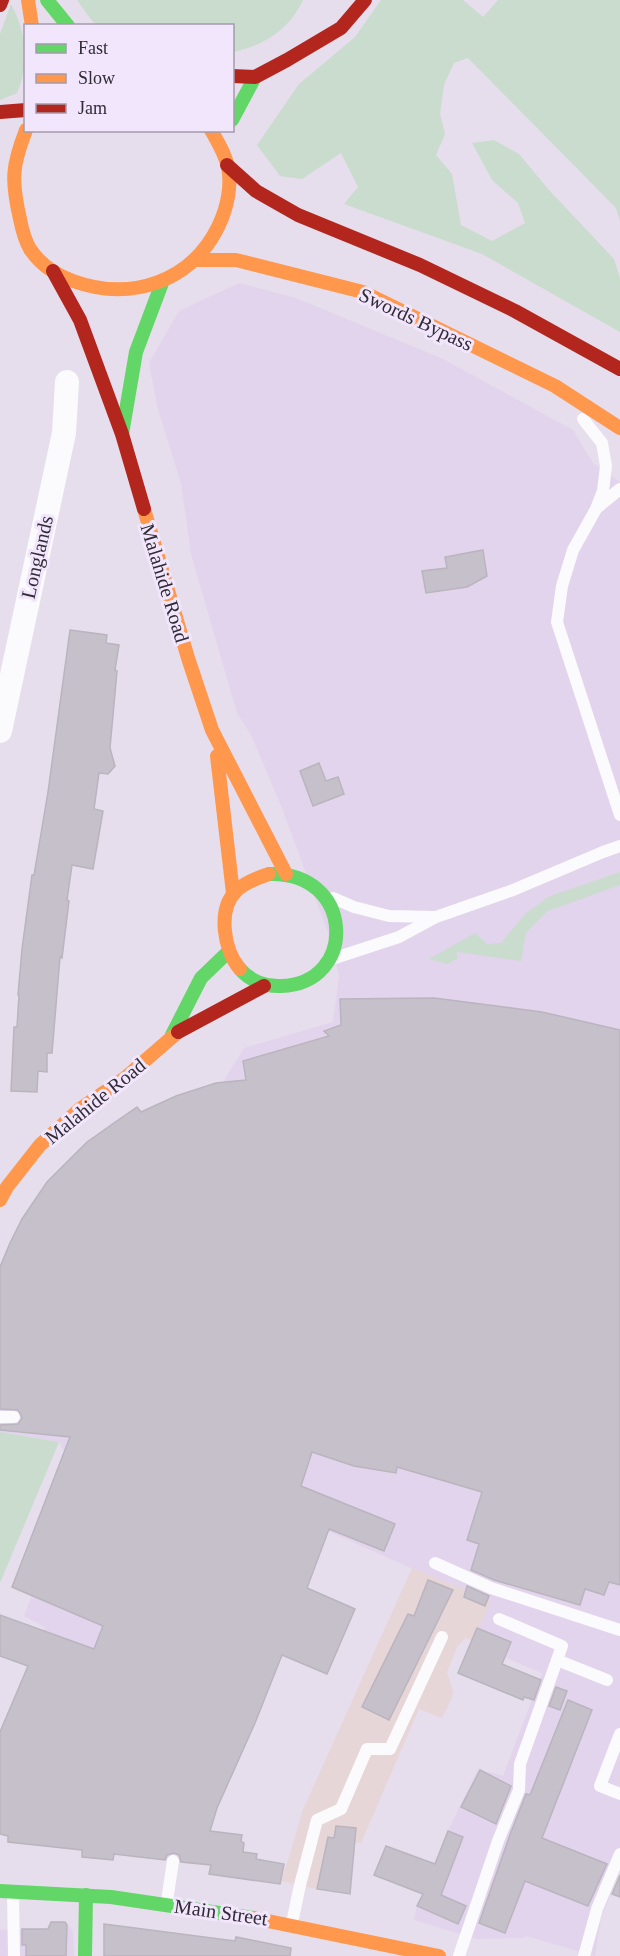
<svg xmlns="http://www.w3.org/2000/svg" width="620" height="1956" font-family="'Times New Roman',serif">
<style>
.built{fill:#e2d4ec}
.education{fill:#e7d6d8}
.green{fill:#c9dccd}
.building{fill:#c6c0cb;stroke:#bab4be;stroke-width:1.5}
.lines{fill:none;stroke-linecap:round;stroke-linejoin:round}
.lane{stroke:#fbfafc;stroke-width:12}
.street{stroke:#fbfafc;stroke-width:24}
.fast{stroke:#63d668;stroke-width:14}
.slow{stroke:#ff974d;stroke-width:14}
.jam{stroke:#b3261e;stroke-width:14}
.labels{text-anchor:middle;stroke-width:6;stroke-linejoin:round;paint-order:stroke}
.street-label{font-size:20px;fill:#302b35;stroke:#f2e6fc}
</style>
<rect width="100%" height="100%" fill="#e6deec"/>
<g class="built">
<polygon points="239,283 296,298 443,359 573,430 593,463 620,482 620,1871 601,1918 595,1956 526,1936 523,1938 477,1939 414,1920 417,1906 448,1831 478,1769 503,1776 542,1673 478,1646 474,1641 490,1600 462,1591 328,1531 279,1664 217,1807 199,1864 114,1854 113,1860 82,1857 82,1850 43,1845 8,1836 0,1732 45,1627 24,1616 32,1595 12,1587 64,1451 59,1442 0,1432 0,1267 10,1243 22,1219 47,1182 87,1142 113,1122 137,1107 141,1112 176,1096 223,1082 244,1048 333,1022 339,976 331,941 282,808 251,735 237,713 191,554 181,483 157,406 149,363 179,311"/>
<polygon points="51,1922 65,1922 73,1931 74,1956 0,1956 0,1930 47,1929"/>
</g>
<polygon class="education" points="412,1568 491,1600 474,1641 465,1638 457,1647 447,1672 453,1691 452,1698 442,1718 419,1709 361,1843 328,1837 317,1889 281,1881 291,1851 302,1812"/>
<g class="green">
<path d="M77,0H303C289,30 265,45 233,52L232,26L98,25L92,21Z"/>
<polygon points="381,0 463,0 483,17 498,0 620,0 620,221 616,208 468,58 454,63 444,85 440,114 445,134 436,155 452,174 461,225 492,241 525,223 518,203 492,180 472,143 494,140 519,154 549,190 614,259 620,278 620,332 482,254 344,204 358,187 341,153 302,179 280,176 257,145 299,84 355,37"/>
<path d="M11,4C26,32 30,63 17,93L0,100V34Z"/>
<polygon points="620,872 620,885 548,911 526,933 521,961 457,952 457,959 447,964 429,959 475,933 487,944 501,943 526,913 548,897"/>
<polygon points="0,1432 59,1442 0,1583"/>
</g>
<g class="building">
<polygon points="483,550 487,576 467,587 426,593 422,571 447,568 445,557"/>
<polygon points="70,630 107,635 106,643 119,645 115,670 117,671 110,748 115,766 108,774 99,773 94,809 103,811 93,869 72,865 67,900 69,901 62,958 60,957 52,1053 47,1053 47,1072 38,1071 37,1092 11,1091 14,1027 17,1027 19,995 18,995 22,949 32,875 34,875 48,792"/>
<polygon points="319,763 326,781 338,777 344,794 313,806 300,771"/>
<polygon points="434,998 542,1012 620,1030 620,1585 609,1582 604,1595 585,1589 580,1605 494,1580 471,1570 479,1544 467,1540 482,1492 397,1467 396,1473 354,1466 312,1452 301,1486 395,1524 384,1551 329,1529 307,1588 355,1609 327,1674 282,1655 255,1723 217,1808 210,1831 242,1835 241,1841 244,1843 243,1852 257,1854 256,1859 284,1864 280,1884 209,1874 211,1865 181,1862 179,1855 174,1853 167,1855 165,1860 114,1854 113,1860 82,1857 82,1850 8,1842 8,1836 0,1834 0,1732 28,1666 0,1656 0,1615 94,1649 103,1626 12,1587 70,1437 0,1430 0,1425 18,1424 22,1418 18,1410 0,1409 0,1267 10,1243 22,1219 47,1182 87,1142 137,1107 141,1112 176,1096 216,1083 246,1080 243,1061 329,1036 324,1031 341,1025 340,999"/>
<polygon points="428,1580 453,1590 389,1720 362,1707 408,1614 414,1616"/>
<polygon points="467,1586 489,1596 485,1606 464,1597"/>
<polygon points="477,1628 511,1642 502,1664 541,1680 534,1700 524,1697 523,1700 458,1673"/>
<polygon points="556,1687 567,1691 560,1710 549,1706"/>
<polygon points="568,1700 592,1710 542,1838 607,1864 588,1906 525,1881 505,1933 479,1923 511,1832 526,1794 530,1795"/>
<polygon points="480,1770 511,1786 496,1824 461,1807"/>
<polygon points="336,1826 356,1828 350,1894 317,1889 328,1837 334,1838"/>
<polygon points="448,1831 463,1837 441,1895 466,1906 458,1924 417,1906 423,1894 374,1875 386,1846 435,1864"/>
<polygon points="620,1875 620,1897 612,1894"/>
<polygon points="51,1922 65,1922 67,1925 66,1956 26,1956 26,1945 22,1945 22,1929 48,1929"/>
<polygon points="104,1924 235,1941 236,1937 291,1948 290,1956 104,1956"/>
</g>
<g class="lines">
<g class="lane">
<polyline points="583,419 602,443 606,466 603,491 596,509 573,550 562,586 557,622 620,815"/>
<polyline points="598,507 620,489"/>
<polyline points="333,898 354,907 389,916 435,917"/>
<polyline points="335,958 399,937 436,917 513,890 603,852 620,846"/>
<polyline points="0,1417 14,1417"/>
<polyline points="435,1563 491,1588 620,1630"/>
<polyline points="557,1660 607,1680"/>
<polyline points="620,1734 600,1786 620,1794"/>
<polyline points="13,1893 14,1956"/>
<polyline points="167,1901 173,1861"/>
<polyline points="292,1923 300,1885 317,1820 341,1809 367,1749 390,1749 442,1637"/>
<polyline points="459,1956 498,1841 519,1790 520,1764 562,1646 499,1619"/>
<polyline points="584,1956 597,1909 620,1854"/>
</g>
<polyline class="street" points="0,731 64,433 67,382"/>
<g class="fast">
<polyline points="47,0 68,26"/>
<polyline points="232,120 255,77"/>
<polyline points="122,434 136,352 162,283"/>
<path d="M240,969C250,981 266,987 281,986C358,984 355,871 269,874"/>
<polyline points="172,1035 201,978 227,953"/>
<polyline points="0,1891 111,1897 253,1918"/>
<polyline points="85,1956 86,1895"/>
</g>
<g class="slow">
<polyline points="28,0 32,26"/>
<path d="M26,130C12,166 11,180 20,219C22,229 24,239 30,249C40,264 56,275 73,281C131,302 192,282 219,225C227,208 232,186 228,167C225,154 218,142 211,130"/>
<polyline points="195,260 236,260 363,292 555,386 620,428"/>
<polyline points="144,509 188,658 212,730 286,874"/>
<polyline points="217,756 233,893"/>
<path d="M240,969C224,951 217,910 236,891C245,882 258,878 269,874"/>
<polyline points="0,1200 7,1187 40,1145 80,1109 125,1078 178,1032"/>
<polyline points="253,1918 439,1956"/>
</g>
<g class="jam">
<polyline points="0,5 2,0"/>
<polyline points="232,76 255,77 287,60 341,28 365,0"/>
<polyline points="0,112 26,110"/>
<polyline points="227,165 256,191 298,215 420,265 515,311 620,369"/>
<polyline points="53,271 80,320 122,434 144,509"/>
<polyline points="178,1032 264,986"/>
</g>
</g>
<g class="labels">
<g class="street-label">
<text transform="translate(416 319) rotate(25)" y="7">Swords Bypass</text>
<text transform="translate(37 557) rotate(-77)" y="7">Longlands</text>
<text transform="translate(165 583) rotate(73)" y="7">Malahide Road</text>
<text transform="translate(95 1101) rotate(-39)" y="7">Malahide Road</text>
<text transform="translate(221 1912) rotate(8)" y="7">Main Street</text>
</g>
</g>
<rect x="24" y="24" width="210" height="108" fill="#f2e6fc" stroke="#a49bac" stroke-width="1.5"/>
<rect x="36" y="44" width="30" height="9" fill="#63d668" stroke="#a49bac" stroke-width="1.5"/>
<text x="78" y="54" font-size="18" fill="#302b35">Fast</text>
<rect x="36" y="74" width="30" height="9" fill="#ff974d" stroke="#a49bac" stroke-width="1.5"/>
<text x="78" y="84" font-size="18" fill="#302b35">Slow</text>
<rect x="36" y="104" width="30" height="9" fill="#b3261e" stroke="#a49bac" stroke-width="1.5"/>
<text x="78" y="114" font-size="18" fill="#302b35">Jam</text>
</svg>
